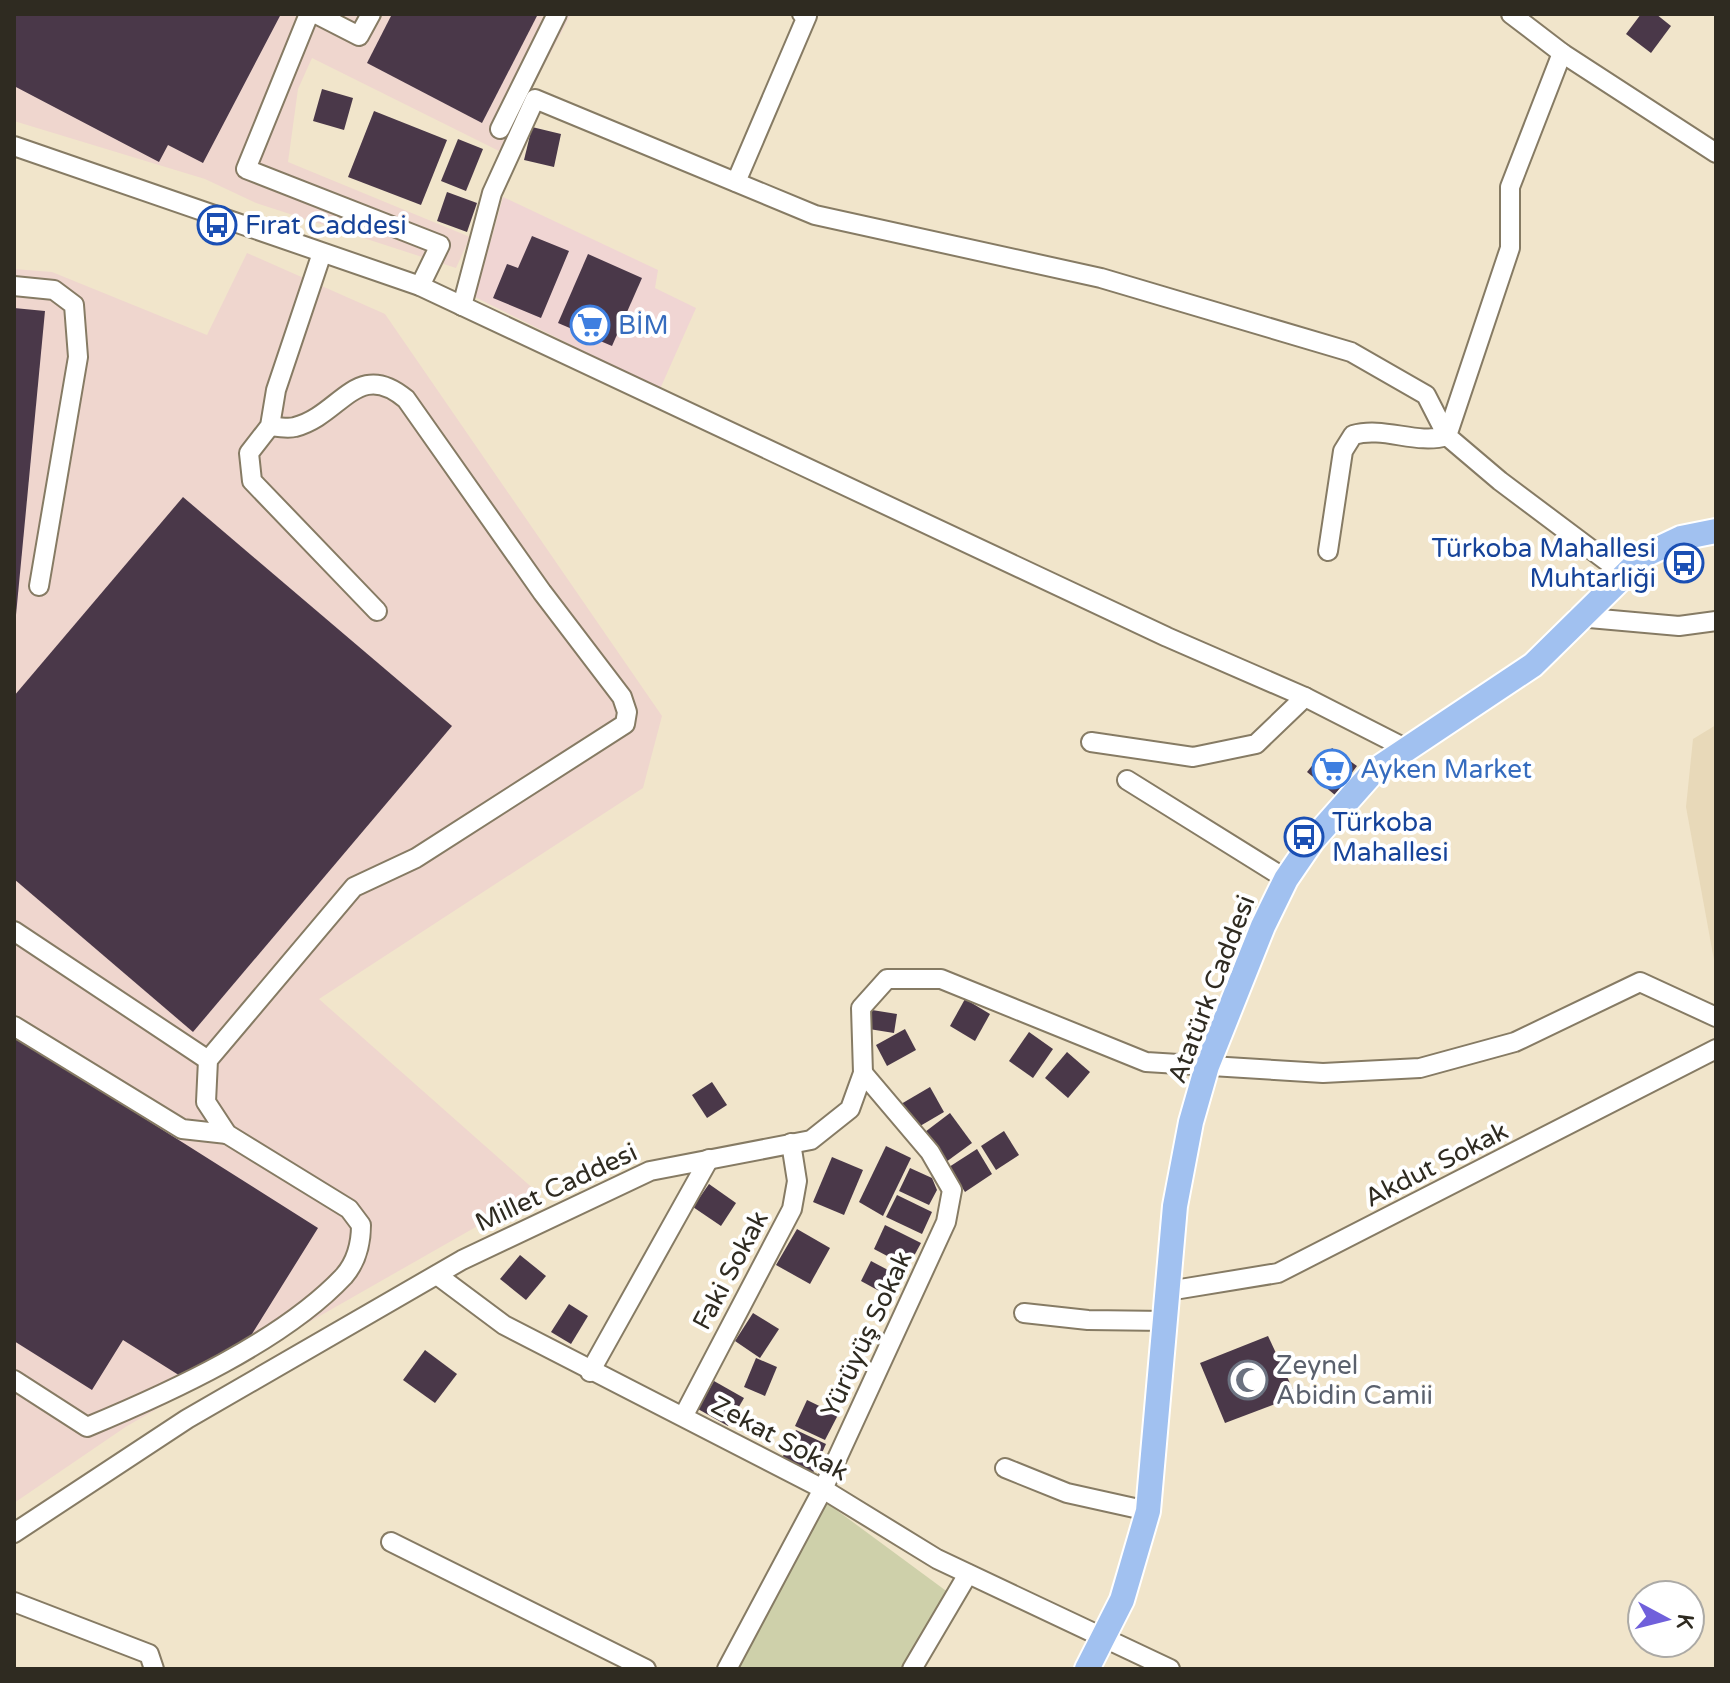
<svg xmlns="http://www.w3.org/2000/svg" width="1730" height="1683" font-family="'Varela Round',sans-serif">
<style>
.commercial{fill:#f0d5d3}
.industrial{fill:#efd6ce}
.built{fill:#e8d9b9}
.green{fill:#ced0aa}
.building{fill:#4a3849}
.lines{fill:none;stroke-linecap:round;stroke-linejoin:round}
.minor-casing{stroke:#867b64;stroke-width:22}
.major-casing{stroke:#fff;stroke-width:28}
.minor{stroke:#fff;stroke-width:18}
.major{stroke:#a1c1f0;stroke-width:24}
.labels{text-anchor:middle;stroke-width:8;stroke-linejoin:round;paint-order:stroke}
.transit-label{font-size:26px;fill:#164399;stroke:#fff;text-anchor:start}
.shop-label{font-size:26px;fill:#366cbe;stroke:#fff;text-anchor:start}
.street-label{font-size:26px;fill:#2f2b21;stroke:#fff}
.worship-label{font-size:26px;fill:#5b616d;stroke:#fff;text-anchor:start}
</style>
<rect width="100%" height="100%" fill="#f1e5cb"/>
<polygon class="commercial" points="503,197 658,270 655,288 696,308 660,389 475,297"/>
<g class="industrial">
<polygon points="14,14 571,14 499,151 312,58 298,89 288,162 470,237 456,268 256,203 205,179 14,121"/>
<polygon points="247,253 385,314 662,716 643,788 319,999 537,1192 127,1426 14,1503 14,269 52,272 207,335"/>
</g>
<polygon class="built" points="1716,725 1716,971 1686,807 1693,739"/>
<polygon class="green" points="827,1503 949,1593 905,1669 733,1669"/>
<g class="building">
<polygon points="14,14 281,14 203,163 168,145 159,162 14,86"/>
<polygon points="392,14 538,14 482,123 367,63"/>
<polygon points="1641,14 1656,14 1671,26 1651,53 1626,34"/>
<polygon points="322,89 353,98 344,130 313,121"/>
<polygon points="374,111 447,140 421,205 348,177"/>
<polygon points="532,127 561,134 554,167 524,160"/>
<polygon points="458,139 483,149 466,191 441,181"/>
<polygon points="447,192 477,203 467,232 437,221"/>
<polygon points="532,236 569,251 541,318 493,298 507,264 518,268"/>
<polygon points="588,254 642,278 612,346 558,323"/>
<polygon points="14,308 45,311 16,615 14,615"/>
<polygon points="183,497 452,726 193,1032 14,879 14,696"/>
<polygon points="1332,748 1357,766 1335,795 1307,772 1319,757 1324,760"/>
<polygon points="965,999 990,1014 975,1041 950,1026"/>
<polygon points="872,1010 897,1014 894,1033 869,1029"/>
<polygon points="905,1029 916,1050 887,1066 876,1045"/>
<polygon points="1029,1032 1053,1049 1033,1078 1009,1061"/>
<polygon points="14,1036 318,1228 247,1342 185,1379 123,1340 92,1390 14,1341"/>
<polygon points="1067,1052 1090,1072 1068,1098 1045,1078"/>
<polygon points="712,1082 727,1105 707,1118 692,1095"/>
<polygon points="930,1087 944,1112 915,1129 901,1104"/>
<polygon points="950,1113 972,1143 946,1162 925,1132"/>
<polygon points="1004,1131 1019,1155 996,1170 981,1146"/>
<polygon points="886,1146 911,1158 883,1216 859,1202"/>
<polygon points="977,1149 992,1174 965,1192 949,1167"/>
<polygon points="832,1157 863,1170 844,1215 813,1202"/>
<polygon points="910,1168 932,1178 937,1190 929,1205 899,1191"/>
<polygon points="709,1184 736,1203 721,1226 693,1207"/>
<polygon points="897,1195 932,1212 922,1234 886,1217"/>
<polygon points="885,1225 921,1243 908,1267 874,1249"/>
<polygon points="797,1229 830,1248 810,1284 776,1265"/>
<polygon points="520,1255 546,1276 526,1300 500,1279"/>
<polygon points="871,1261 903,1278 892,1298 861,1281"/>
<polygon points="569,1304 588,1316 571,1344 551,1332"/>
<polygon points="753,1313 779,1329 760,1358 735,1341"/>
<polygon points="1268,1336 1296,1396 1225,1423 1200,1363"/>
<polygon points="425,1350 457,1374 435,1403 403,1380"/>
<polygon points="756,1358 777,1367 765,1396 744,1387"/>
<polygon points="714,1381 744,1398 728,1426 698,1409"/>
<polygon points="807,1400 838,1415 825,1440 795,1426"/>
<polygon points="796,1430 826,1444 813,1473 782,1458"/>
</g>
<g class="lines">
<g class="minor-casing">
<g id="minor">
<polyline points="309,14 246,169 440,245 420,286"/>
<polyline points="316,14 359,36 371,14"/>
<polyline points="1511,14 1562,53 1716,153"/>
<polyline points="1562,53 1510,187 1510,248 1447,436 1500,481 1624,574"/>
<polyline points="500,129 557,14"/>
<polyline points="14,146 420,286 1167,637 1305,697 1407,749"/>
<polyline points="736,182 807,16 802,14"/>
<polyline points="322,253 276,390 270,426 249,453 252,481 377,611"/>
<polyline points="14,286 54,290 74,305 78,357 39,586"/>
<path d="M462,306L492,193L535,99L815,215L1101,278L1351,352L1426,395L1447,436C1416,445 1384,426 1353,435L1343,451L1328,551"/>
<polyline points="1578,617 1679,626 1716,621"/>
<polyline points="1091,742 1193,757 1256,744 1305,697"/>
<polyline points="1127,780 1286,879"/>
<polyline points="14,931 208,1060"/>
<polyline points="14,1026 182,1129 227,1134"/>
<polyline points="437,1275 504,1325 823,1489 937,1559 1170,1669"/>
<polyline points="1168,1291 1278,1273 1716,1049"/>
<polyline points="1024,1313 1088,1320 1166,1321"/>
<polyline points="590,1372 709,1159"/>
<path d="M14,1380L87,1427C169,1393 283,1341 344,1276C357,1261 361,1244 361,1225L349,1209L227,1134L206,1102L208,1060L354,887L416,858L625,724L627,712L622,697L542,592L406,399C357,358 341,415 295,427C288,429 277,427 270,426"/>
<polyline points="684,1415 792,1209 797,1181 791,1143"/>
<polyline points="1005,1468 1067,1493 1148,1511"/>
<polyline points="14,1533 187,1419 462,1260 650,1171 811,1140 850,1109 863,1073 861,1008 887,979 941,979 1146,1062 1323,1073 1420,1068 1515,1042 1640,982 1716,1017"/>
<polyline points="391,1542 646,1669"/>
<polyline points="14,1602 149,1654 154,1669"/>
<polyline points="727,1669 823,1489 946,1222 952,1190 930,1152 863,1073"/>
<polyline points="912,1669 968,1574"/>
</g>
</g>
<g class="major-casing">
<polyline id="major" points="1087,1669 1122,1600 1148,1511 1175,1206 1191,1122 1207,1066 1263,926 1286,879 1312,841 1374,771 1533,665 1645,555 1681,538 1716,531"/>
</g>
<use href="#minor" class="minor"/>
<use href="#major" class="major"/>
</g>
<defs>
<g id="bus-ring" transform="scale(2)"><circle r="9.5" fill="#fff" stroke="#1a4fb4" stroke-width="1.5"/><path d="M-5-6H5V4H4V6H2V4H-2V6H-4V4H-5ZM-3.5-4V0h7V-4ZM-3.5 1.2v1.5H-2V1.2ZM2 1.2v1.5H3.5V1.2Z" fill="#1a4fb4"/></g>
<g id="supermarket-ring" transform="scale(2)"><circle r="9.5" fill="#fff" stroke="#3f7fe0" stroke-width="1.5"/><path d="M-6-5.5h2.5l.6 2H6L4.5 2H-2.5L-4.4-4H-6ZM-1.5 3.2a1.3 1.3 0 1 0 .1 0ZM3 3.2a1.3 1.3 0 1 0 .1 0Z" fill="#3f7fe0"/></g>
<g id="mosque-ring" transform="scale(2)"><circle r="9.5" fill="#fff" stroke="#6b7280" stroke-width="1.5"/><path d="M3.5-4.9A6 6 0 1 0 3.5 4.9A5 5 0 1 1 3.5-4.9Z" fill="#6b7280"/></g>
</defs>
<g fill-rule="evenodd">
<use href="#bus-ring" x="217" y="225"/>
<use href="#supermarket-ring" x="590" y="325"/>
<use href="#bus-ring" x="1684" y="563"/>
<use href="#supermarket-ring" x="1332" y="769"/>
<use href="#bus-ring" x="1304" y="837"/>
<use href="#mosque-ring" x="1248" y="1380"/>
</g>
<g class="labels">
<g class="transit-label">
<text x="245" y="234">Fırat Caddesi</text>
<text x="1656" y="557" text-anchor="end">Türkoba Mahallesi<tspan x="1656" dy="30">Muhtarliği</tspan></text>
<text x="1332" y="831">Türkoba<tspan x="1332" dy="30">Mahallesi</tspan></text>
</g>
<g class="shop-label">
<text x="618" y="334">BİM</text>
<text x="1360" y="778">Ayken Market</text>
</g>
<g class="street-label">
<text transform="translate(1211 989) rotate(-69)" y="9">Atatürk Caddesi</text>
<text transform="translate(1436 1164) rotate(-27)" y="9">Akdut Sokak</text>
<text transform="translate(556 1187) rotate(-25)" y="9">Millet Caddesi</text>
<text transform="translate(730 1270) rotate(-62)" y="9">Faki Sokak</text>
<text transform="translate(866 1334) rotate(-65)" y="9">Yürüyüş Sokak</text>
<text transform="translate(780 1438) rotate(28)" y="9">Zekat Sokak</text>
</g>
<g class="worship-label">
<text x="1276" y="1374">Zeynel<tspan x="1276" dy="30">Abidin Camii</tspan></text>
</g>
</g>
<rect width="1730" height="1683" fill="none" stroke="#2f2b21" stroke-width="32"/>
<g transform="translate(1666 1619) rotate(97)"><circle r="38" fill="#ffffff" stroke="#acaaa6" stroke-width="2"/>
<path d="M0-6L14 30L0 20L-14 30Z" fill="#7060db"/>
<text y="-12" font-size="22" font-weight="bold" text-anchor="middle" fill="#2f2b21">K</text>
</g>
</svg>
